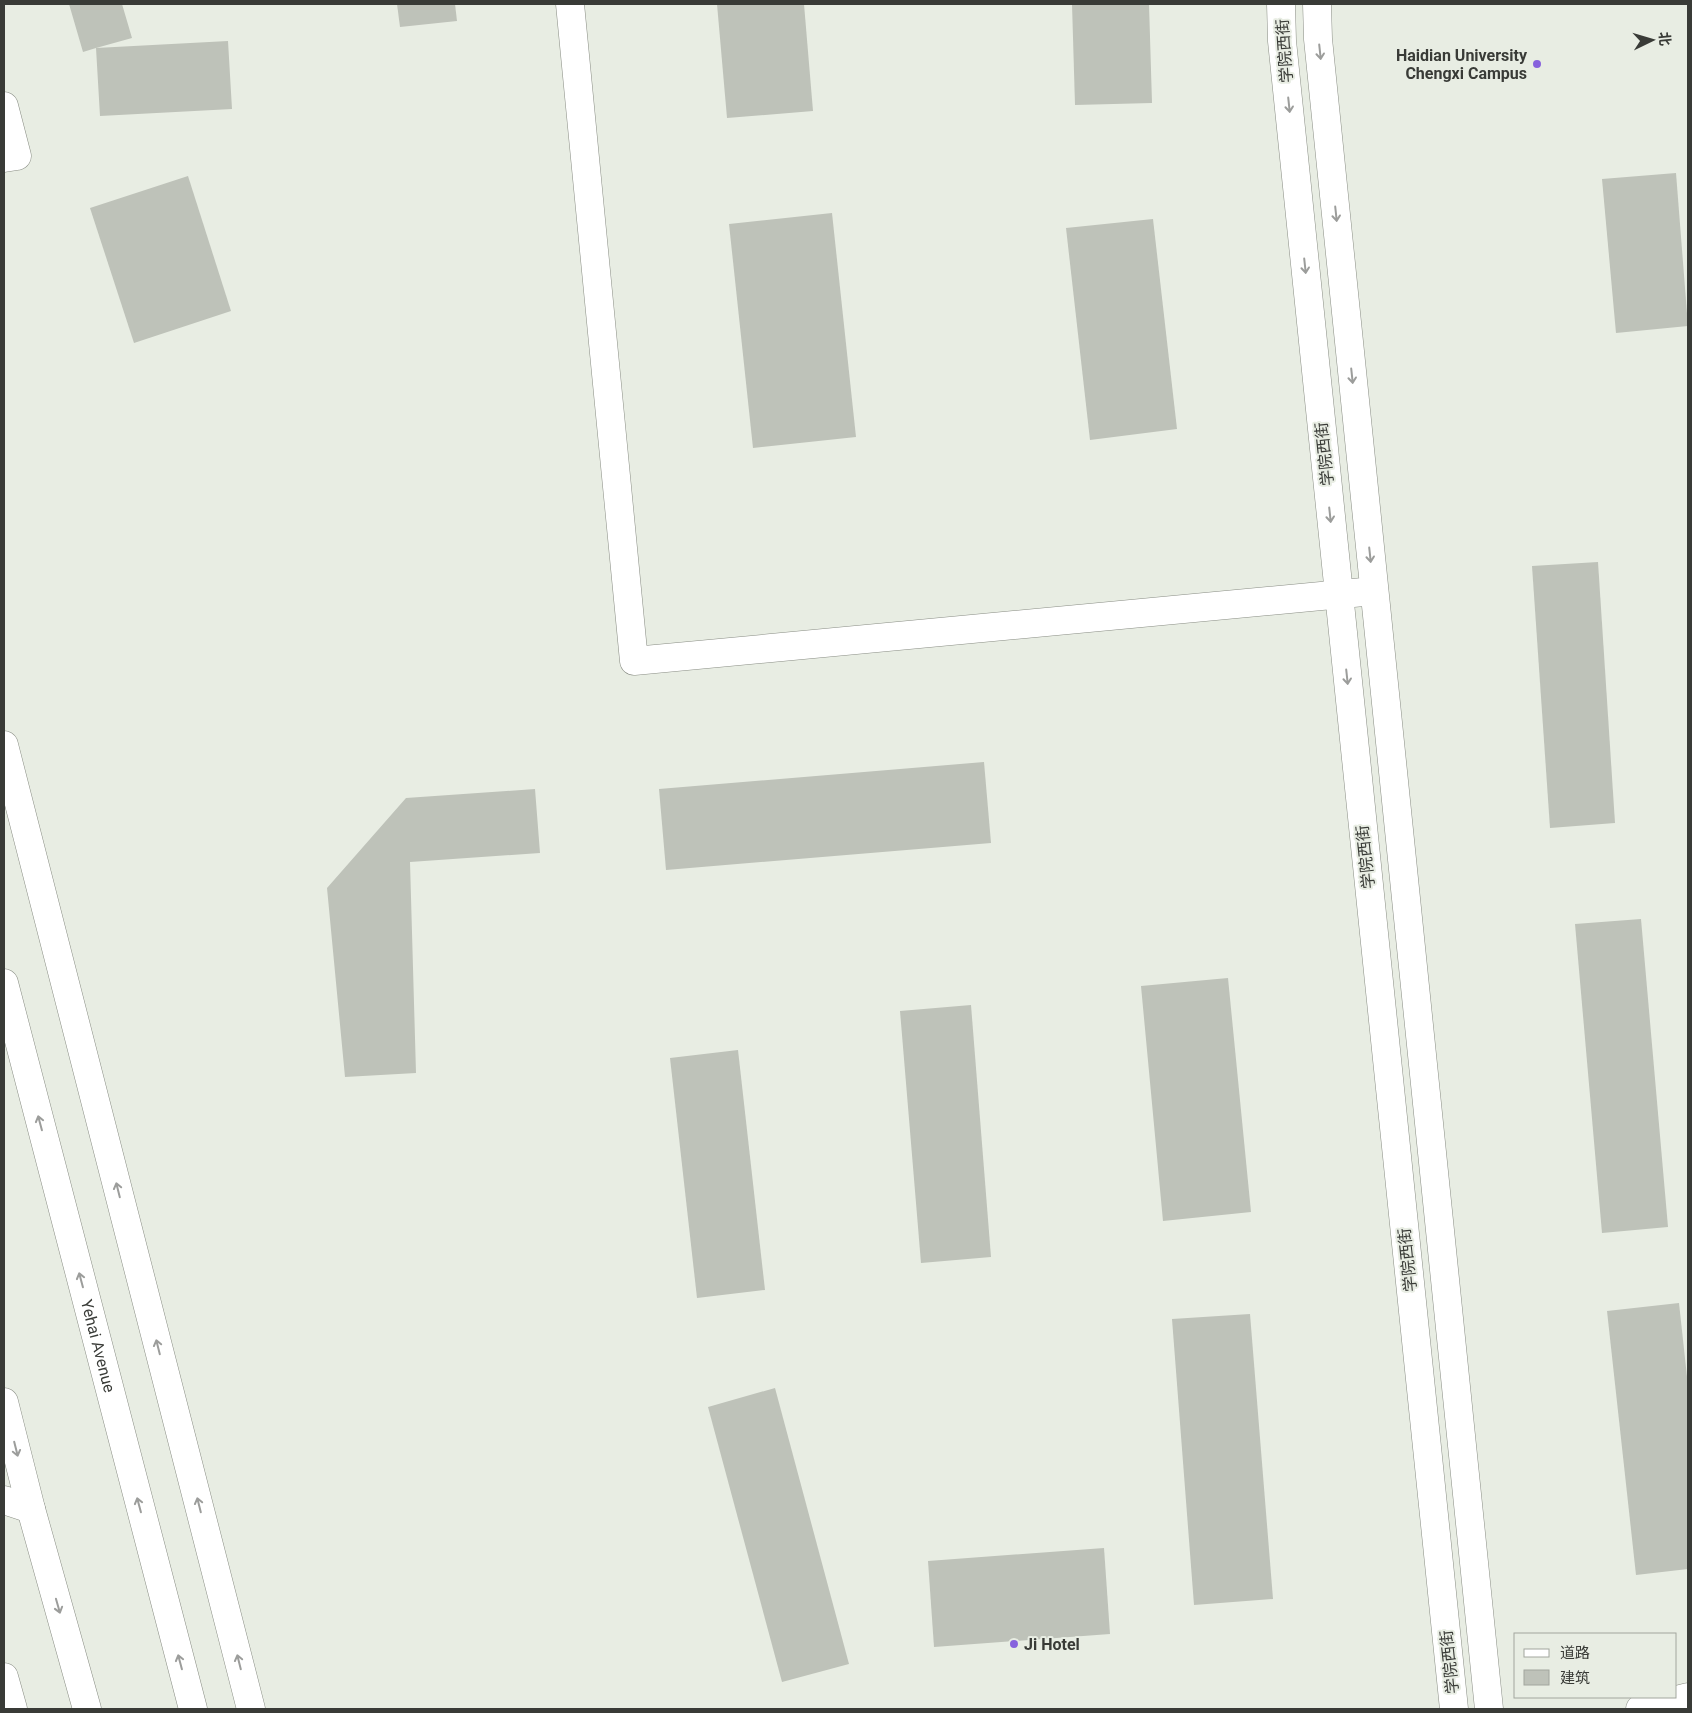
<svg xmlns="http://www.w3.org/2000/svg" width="1692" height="1713" font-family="Roboto,'Noto Sans SC',sans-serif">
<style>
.building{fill:#bec2b9}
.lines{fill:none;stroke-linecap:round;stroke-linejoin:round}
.minor-casing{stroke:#898d84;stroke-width:29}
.tertiary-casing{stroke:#898d84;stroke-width:29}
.secondary-casing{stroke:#898d84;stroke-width:29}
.trunk-casing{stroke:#898d84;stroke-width:29}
.minor{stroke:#fff;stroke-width:28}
.tertiary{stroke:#fff;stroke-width:28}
.secondary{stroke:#fff;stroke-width:28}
.trunk{stroke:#fff;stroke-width:28}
.oneway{stroke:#9c9d9b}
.poi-dot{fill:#8762dd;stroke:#e8ede3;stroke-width:2}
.labels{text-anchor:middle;stroke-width:4;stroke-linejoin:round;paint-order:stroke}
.street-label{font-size:16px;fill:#393b37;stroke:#e8ede3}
.poi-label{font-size:16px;font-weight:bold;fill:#393b37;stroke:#e8ede3;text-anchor:end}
</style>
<rect width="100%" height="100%" fill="#e8ede3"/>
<g class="building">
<polygon points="69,4 122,4 132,38 96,48 228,41 232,109 100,116 96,48 83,52"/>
<polygon points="397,4 455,4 457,21 400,27"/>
<polygon points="717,4 804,4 813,111 727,118"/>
<polygon points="1072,4 1149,4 1152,103 1075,105"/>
<polygon points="1676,173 1688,326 1616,333 1602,179"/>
<polygon points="188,176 231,311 134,343 90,208"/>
<polygon points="832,213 856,437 753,448 729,224"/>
<polygon points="1153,219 1177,429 1090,440 1066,228"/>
<polygon points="1598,562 1615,823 1550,828 1532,566"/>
<polygon points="984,762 991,843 666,870 659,789"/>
<polygon points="535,789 540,853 410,862 416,1073 345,1077 327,888 406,798"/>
<polygon points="1641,919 1668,1227 1602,1233 1575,924"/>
<polygon points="1228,978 1251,1212 1163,1221 1141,986"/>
<polygon points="971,1005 991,1257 921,1263 900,1011"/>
<polygon points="738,1050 765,1290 697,1298 670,1058"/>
<polygon points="1679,1303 1688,1386 1688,1569 1636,1575 1607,1311"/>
<polygon points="1250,1314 1273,1599 1194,1605 1172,1319"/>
<polygon points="775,1388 849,1664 782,1682 708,1407"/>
<polygon points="1104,1548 1110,1634 934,1647 928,1561"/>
</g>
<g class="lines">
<g class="minor-casing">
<g id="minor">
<polyline points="4,745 251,1709"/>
<polyline points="4,1500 31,1509"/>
<polyline points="4,1677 13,1709"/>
</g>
</g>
<g class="tertiary-casing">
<g id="tertiary">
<polyline points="570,4 634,661 1374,591"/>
<polyline points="4,106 17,156 4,158"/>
</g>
</g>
<g class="secondary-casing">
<g id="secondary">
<polyline points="1281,4 1282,41 1454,1709"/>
<polyline points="1317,4 1318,39 1489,1709"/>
<polyline points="1640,1709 1688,1697"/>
</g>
</g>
<g class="trunk-casing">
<g id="trunk">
<path id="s1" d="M4,983L193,1709"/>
<polyline points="4,1402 31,1509 87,1709"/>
</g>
</g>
<use href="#minor" class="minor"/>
<use href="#tertiary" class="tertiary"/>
<use href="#secondary" class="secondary"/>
<use href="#trunk" class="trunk"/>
</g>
<defs><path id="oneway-shaft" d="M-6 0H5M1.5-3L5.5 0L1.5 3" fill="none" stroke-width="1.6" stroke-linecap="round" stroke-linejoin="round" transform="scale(1.25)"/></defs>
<g class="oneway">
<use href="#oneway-shaft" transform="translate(1320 52) rotate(84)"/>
<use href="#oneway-shaft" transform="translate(1289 105) rotate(84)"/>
<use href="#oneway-shaft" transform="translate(1336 214) rotate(84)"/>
<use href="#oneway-shaft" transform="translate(1305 266) rotate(84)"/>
<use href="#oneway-shaft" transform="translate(1352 376) rotate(84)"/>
<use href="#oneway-shaft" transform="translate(1330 515) rotate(84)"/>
<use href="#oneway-shaft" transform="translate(1370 555) rotate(84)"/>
<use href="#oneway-shaft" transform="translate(1347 677) rotate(84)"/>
<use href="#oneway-shaft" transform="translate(40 1123) rotate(-105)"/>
<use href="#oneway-shaft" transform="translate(118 1190) rotate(-104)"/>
<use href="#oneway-shaft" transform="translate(81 1280) rotate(-105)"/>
<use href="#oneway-shaft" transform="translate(158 1347) rotate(-104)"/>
<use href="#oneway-shaft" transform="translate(16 1449) rotate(76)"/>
<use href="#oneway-shaft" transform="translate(139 1505) rotate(-105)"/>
<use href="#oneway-shaft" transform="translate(199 1505) rotate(-104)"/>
<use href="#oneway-shaft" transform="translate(58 1606) rotate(74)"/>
<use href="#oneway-shaft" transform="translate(180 1662) rotate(-105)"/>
<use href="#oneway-shaft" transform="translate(239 1662) rotate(-104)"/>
</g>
<g class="poi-dot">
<circle cx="1537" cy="64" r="5"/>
<circle cx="1014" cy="1644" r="5"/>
</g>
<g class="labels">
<g class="street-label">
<text transform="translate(1284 51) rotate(-94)" y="6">学院西街</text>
<text transform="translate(1324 454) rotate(-96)" y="6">学院西街</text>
<text transform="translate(1365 857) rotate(-96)" y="6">学院西街</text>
<text transform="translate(1407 1260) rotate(-96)" y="6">学院西街</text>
<text dy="6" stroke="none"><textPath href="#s1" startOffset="375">Yehai Avenue</textPath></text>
<text transform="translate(1449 1662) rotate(-96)" y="6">学院西街</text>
</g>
<g class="poi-label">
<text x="1527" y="61">Haidian University<tspan x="1527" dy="18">Chengxi Campus</tspan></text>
<text x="1024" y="1650" text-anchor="start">Ji Hotel</text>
</g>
</g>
<rect width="1692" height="1713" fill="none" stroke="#393b37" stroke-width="10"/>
<rect x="1514" y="1633" width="162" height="65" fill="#e8ede3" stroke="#a2a69e"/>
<rect x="1524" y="1649" width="25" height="8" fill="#ffffff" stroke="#a2a69e"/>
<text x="1560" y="1658" font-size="15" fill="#393b37">道路</text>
<rect x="1524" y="1670" width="25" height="15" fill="#bec2b9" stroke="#a2a69e"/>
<text x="1560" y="1683" font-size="15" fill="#393b37">建筑</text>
<g transform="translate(1652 40) rotate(85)" stroke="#e8ede3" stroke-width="4" paint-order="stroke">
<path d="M0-4L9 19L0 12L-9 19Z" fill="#393b37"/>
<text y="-8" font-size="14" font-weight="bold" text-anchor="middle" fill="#393b37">北</text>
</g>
</svg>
